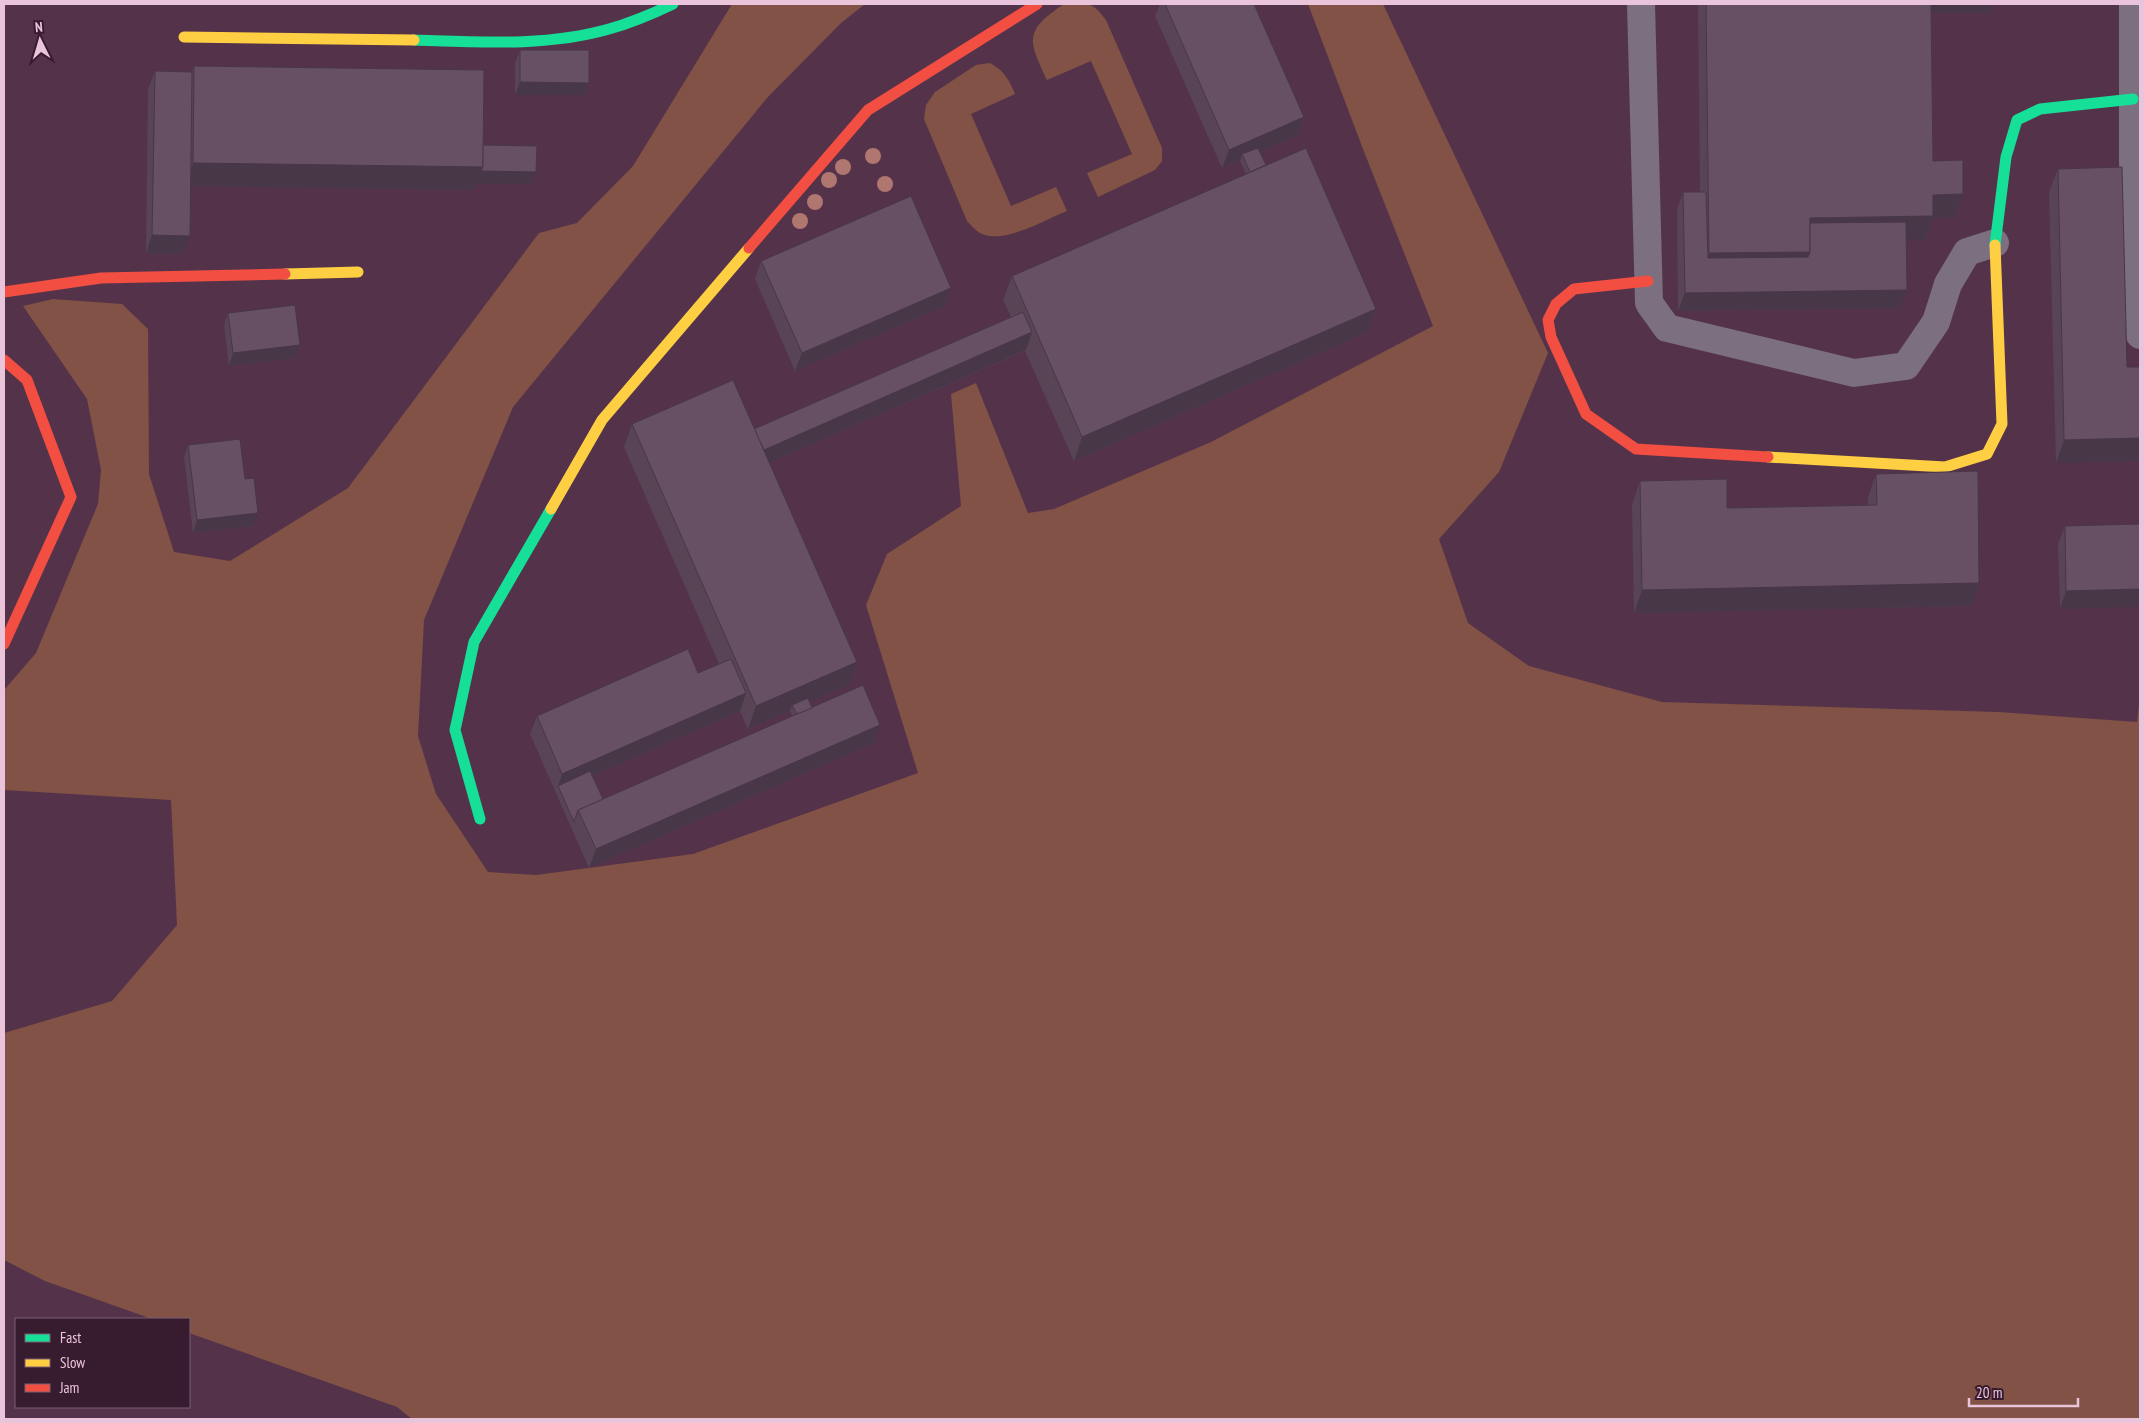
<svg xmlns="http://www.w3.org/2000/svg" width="2144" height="1423" font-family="'PT Sans Narrow',sans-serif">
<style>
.green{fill:#815245}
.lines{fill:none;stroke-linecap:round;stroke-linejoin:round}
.street{stroke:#7b6f80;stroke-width:28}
.fast{stroke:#16e098;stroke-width:11}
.slow{stroke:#ffcf43;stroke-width:11}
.jam{stroke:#f24e42;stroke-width:11}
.tree{fill:#b07670}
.wall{fill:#594456;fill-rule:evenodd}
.shaded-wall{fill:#483746}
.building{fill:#674f64;stroke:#483746}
</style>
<rect width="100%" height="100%" fill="#54334a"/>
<g class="green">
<polygon points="732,4 865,4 841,23 767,98 513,407 424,620 418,736 436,794 488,872 536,875 693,854 918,773 866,605 887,554 961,506 951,394 976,383 1028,513 1054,509 1211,442 1433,326 1363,149 1308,4 1383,4 1548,353 1499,472 1439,539 1468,623 1529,666 1662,702 1998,712 2137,722 2140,696 2140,1419 412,1419 397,1407 189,1333 189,1319 152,1319 45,1281 4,1260 4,1033 112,1001 177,925 171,800 4,790 4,690 36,653 98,504 101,470 87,399 23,306 53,299 122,304 148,329 149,474 174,552 230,561 348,488 539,233 577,223 633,166"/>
<path d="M1064,4C1089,4 1091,0 1106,20L1162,148V161L1155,170L1098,197L1087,173L1132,154L1091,61L1047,80C1028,39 1024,31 1064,4Z"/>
<path d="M990,63C1004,71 1009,79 1015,94L971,114L1011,206L1056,187L1067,211C1044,220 1014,239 989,236C980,235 973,228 967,221L924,119L926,105L935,92L976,65Z"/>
</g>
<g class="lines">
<g class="street">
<polyline points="1641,4 1649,303 1667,328 1854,373 1906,366 1936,322 1948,284 1967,252 1995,243"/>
<polyline points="2133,4 2133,162 2140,335"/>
</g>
<g class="fast">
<path d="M414,40C478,42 546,47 609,29C631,23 652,14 673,4"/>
<polyline points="1995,245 2006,157 2017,120 2040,109 2133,99"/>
<polyline points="480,819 455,730 474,642 551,509"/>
</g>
<g class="slow">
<polyline points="184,37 414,40"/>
<polyline points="285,274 358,272"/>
<polyline points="1768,457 1945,467 1987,454 2002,424 1995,245"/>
<polyline points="551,509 602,420 749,248"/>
</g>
<g class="jam">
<polyline points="749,248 868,110 1037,4"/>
<polyline points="1648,281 1574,289 1556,304 1548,320 1551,337 1586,414 1636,449 1768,457"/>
<polyline points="4,292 101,278 285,274"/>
<polyline points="4,360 27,380 71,497 4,644"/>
</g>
</g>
<g class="tree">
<circle cx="873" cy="156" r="8"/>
<circle cx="843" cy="167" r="8"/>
<circle cx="829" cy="180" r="8"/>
<circle cx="885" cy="184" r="8"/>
<circle cx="815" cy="202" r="8"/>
<circle cx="800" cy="221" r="8"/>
</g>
<g class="wall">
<path d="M1160,4H1254L1304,117L1298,135L1260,152L1266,165L1376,309L1368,332L1074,461L1025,351L769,463L857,662L849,685L810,702L812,708L874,743L589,868L530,734L537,716L698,673L719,664L624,447L632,424L754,429L1011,317L1003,300L1012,276L1246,174L1240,161L1222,168L1155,16ZM740,711L748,729L790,711L792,716L603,799L592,776Z"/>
<polygon points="1698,4 1993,4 1990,13 1931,13 1933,161 1963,194 1955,218 1933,218 1925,240 1906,240 1900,308 1678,311 1677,210 1683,192 1700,192"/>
<polygon points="520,50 585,95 515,95 515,63"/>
<polygon points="194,66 483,145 532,184 477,184 474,190 190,186 183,254 146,253 148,89 155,71 192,72"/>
<polygon points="2058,169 2127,367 2056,463 2049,192"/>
<polygon points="761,261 951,288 945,306 795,371 755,279"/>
<polygon points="228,313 300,345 295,358 229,366 224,325"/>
<polygon points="188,445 245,479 253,526 193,533 184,457"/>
<polygon points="1876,474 1971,606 1634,613 1632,505 1640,481 1727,508 1868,505 1868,497"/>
<polygon points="2140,524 2060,609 2058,544 2065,526"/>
</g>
<g class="shaded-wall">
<polygon points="1926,4 1993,4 1990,13 1922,13"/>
<polygon points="520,82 589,83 585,95 515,95"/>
<polygon points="1304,117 1298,135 1244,159 1242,154 1240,161 1222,168 1229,150"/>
<polygon points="193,163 483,167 536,172 532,184 477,184 474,190 184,186"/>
<polygon points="1963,194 1955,218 1933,218 1925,240 1808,241 1810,218 1933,195"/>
<polygon points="152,235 190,236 183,254 146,253"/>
<polygon points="1810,252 1801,275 1701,276 1709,253"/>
<polygon points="951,288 945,306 795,371 802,353"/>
<polygon points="1907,290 1900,308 1678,311 1685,293"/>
<polygon points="1376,309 1368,332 1074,461 1082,437"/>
<polygon points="1032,332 1026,350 753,470 760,452"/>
<polygon points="300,345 295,358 229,366 233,353"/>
<polygon points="2140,438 2140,461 2056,463 2064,440"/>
<polygon points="258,513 253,526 193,533 197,520"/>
<polygon points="1979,583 1971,606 1634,613 1642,590"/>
<polygon points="2140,589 2140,607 2060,609 2066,591"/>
<polygon points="857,662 849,685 794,709 792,705 790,711 748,729 756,706"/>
<polygon points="746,693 740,711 560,790 558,786 562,774"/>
<polygon points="880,725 874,743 589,868 596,849"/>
</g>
<g class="building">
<polygon points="1165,4 1254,4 1304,117 1229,150"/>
<polygon points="1706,4 1931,4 1933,161 1963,160 1963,194 1933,195 1933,216 1810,218 1810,252 1709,253"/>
<polygon points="520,50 589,50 589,83 520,82"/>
<polygon points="194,66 484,70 483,167 193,163"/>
<polygon points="155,71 192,72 190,236 152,235"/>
<polygon points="483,145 537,146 536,172 481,171 483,167"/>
<polygon points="1258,148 1266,165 1250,172 1242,154"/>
<polygon points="1306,148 1376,309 1082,437 1012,276"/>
<polygon points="2122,167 2127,367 2140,367 2140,438 2064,440 2058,169"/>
<polygon points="1683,192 1706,192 1708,258 1808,257 1810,252 1810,223 1906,222 1907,290 1685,293"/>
<polygon points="911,196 951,288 802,353 761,261"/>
<polygon points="295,305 300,345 233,353 228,313"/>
<polygon points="1023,312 1032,332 764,450 754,429"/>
<polygon points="733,380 857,662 756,706 632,424"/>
<polygon points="240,439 245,479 254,478 258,513 197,520 188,445"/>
<polygon points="1978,471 1979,583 1642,590 1640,481 1727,479 1727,508 1877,505 1876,474"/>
<polygon points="2140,524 2140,589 2066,591 2065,526"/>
<polygon points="688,649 698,673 731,659 746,693 562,774 537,716"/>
<polygon points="863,685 880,725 596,849 578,810"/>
<polygon points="808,698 812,708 797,714 792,705"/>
<polygon points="590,771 603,799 578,810 574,822 558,786"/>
</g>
<rect width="2144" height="1423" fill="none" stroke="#eac4db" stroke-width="10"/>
<rect x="15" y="1318" width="175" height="90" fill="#371b2e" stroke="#7f5f73"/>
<rect x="25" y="1334" width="25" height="8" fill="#16e098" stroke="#7f5f73"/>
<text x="60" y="1343" font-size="15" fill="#eac4db">Fast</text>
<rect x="25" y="1359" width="25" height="8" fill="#ffcf43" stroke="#7f5f73"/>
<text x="60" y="1368" font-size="15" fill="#eac4db">Slow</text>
<rect x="25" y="1384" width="25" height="8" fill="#f24e42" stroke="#7f5f73"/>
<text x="60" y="1393" font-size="15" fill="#eac4db">Jam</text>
<g transform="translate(40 40) rotate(355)" stroke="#371b2e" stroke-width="4" paint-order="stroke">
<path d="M0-4L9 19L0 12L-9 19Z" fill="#eac4db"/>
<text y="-8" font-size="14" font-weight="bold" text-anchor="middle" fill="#eac4db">N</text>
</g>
<path d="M1969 1398v8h109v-8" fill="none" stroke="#eac4db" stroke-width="2.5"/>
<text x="1976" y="1398" font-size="15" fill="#eac4db" stroke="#371b2e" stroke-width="4" paint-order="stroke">20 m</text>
</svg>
